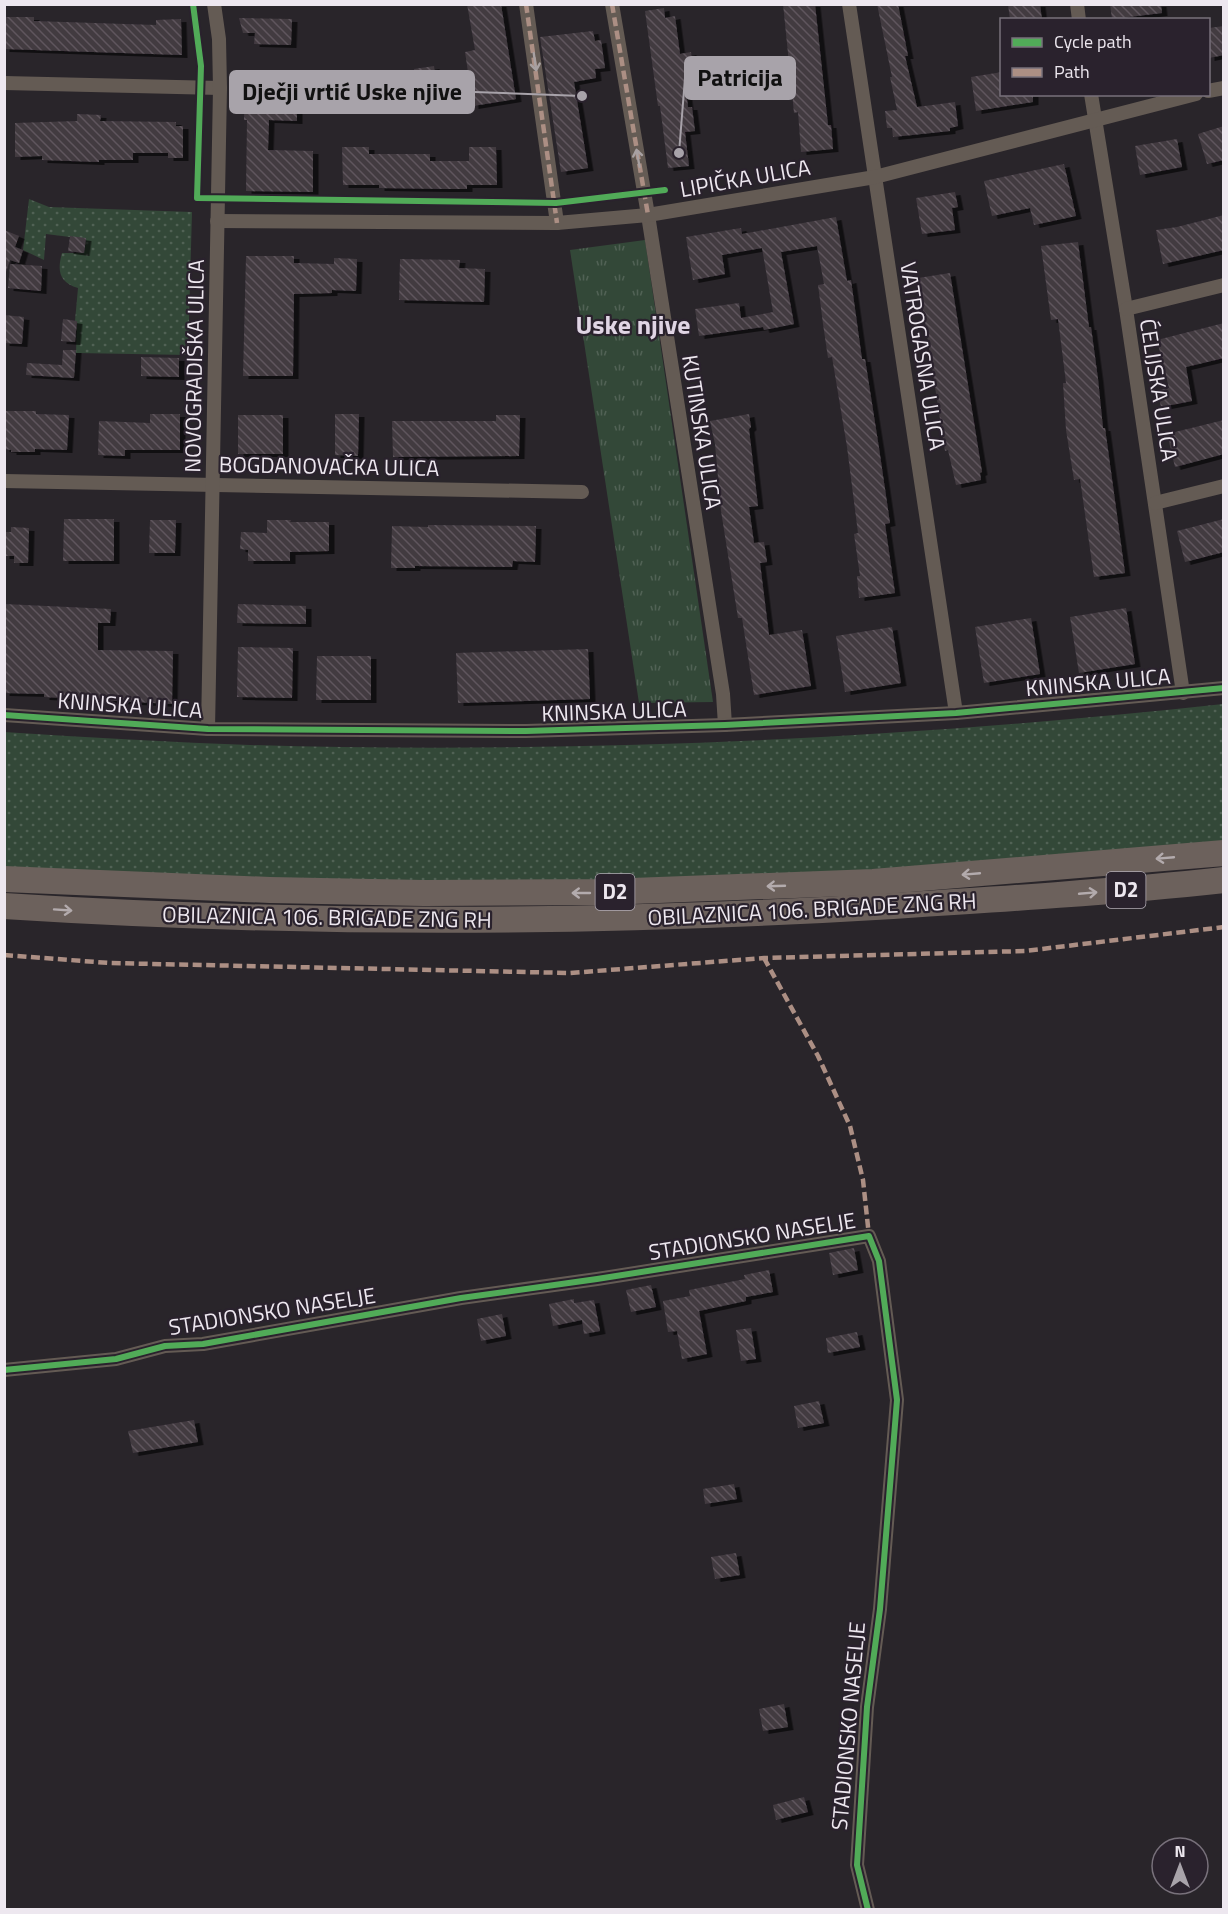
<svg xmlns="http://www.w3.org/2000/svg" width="1228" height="1914" font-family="'Titillium Web',sans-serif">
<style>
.grass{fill:url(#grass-dots)}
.park{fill:url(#park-tufts)}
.building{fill:url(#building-back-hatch);filter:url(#shadow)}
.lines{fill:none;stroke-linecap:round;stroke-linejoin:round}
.street{stroke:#645b54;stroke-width:14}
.highway{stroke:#6c615c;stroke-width:26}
.quiet{stroke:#ac8f84;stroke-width:4.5;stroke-dasharray:9 4.5;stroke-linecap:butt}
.cycleway-casing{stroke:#2a222d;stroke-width:10}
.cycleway{stroke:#51ab58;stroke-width:6}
.oneway{stroke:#a8a1a2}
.oneway2{stroke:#b3abad}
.labels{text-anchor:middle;stroke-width:4.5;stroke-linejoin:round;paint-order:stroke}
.shield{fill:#2a222d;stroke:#b2acb5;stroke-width:1.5}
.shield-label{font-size:21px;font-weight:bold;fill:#ede7ef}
.street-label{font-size:22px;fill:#ede7ef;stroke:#2a222d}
.quarter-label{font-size:26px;font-weight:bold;fill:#e0d5e4;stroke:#2a222d}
.leader{fill:none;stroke:#a8a3aa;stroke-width:2}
.callout-dot{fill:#a8a3aa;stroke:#2a222d;stroke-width:2}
.callout{fill:#a8a3aa;stroke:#a8a3aa;stroke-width:2}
.callout-label{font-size:24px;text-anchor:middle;font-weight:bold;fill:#111}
</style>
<defs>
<pattern id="grass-dots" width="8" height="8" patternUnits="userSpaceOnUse" patternTransform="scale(1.5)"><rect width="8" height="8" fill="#334838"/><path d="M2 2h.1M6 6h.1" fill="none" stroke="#516255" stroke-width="1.8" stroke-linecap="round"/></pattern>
<pattern id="park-tufts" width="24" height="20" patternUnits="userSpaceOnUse" patternTransform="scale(1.5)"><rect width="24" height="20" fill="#334838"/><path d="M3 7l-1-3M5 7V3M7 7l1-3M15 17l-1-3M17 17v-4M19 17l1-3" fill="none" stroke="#516255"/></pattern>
<pattern id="building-back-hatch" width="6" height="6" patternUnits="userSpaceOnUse" patternTransform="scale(1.5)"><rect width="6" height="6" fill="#423a41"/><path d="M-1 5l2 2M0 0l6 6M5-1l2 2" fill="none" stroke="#5e565d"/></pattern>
<filter id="shadow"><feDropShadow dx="5.5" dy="3" stdDeviation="0" flood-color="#0009"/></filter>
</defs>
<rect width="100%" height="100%" fill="#29252a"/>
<g class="grass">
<path d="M29,199L49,207L192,212L188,355L76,353L77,321H75L78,288C59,282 57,271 62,253H84L86,239L46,234L44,260L23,250Z"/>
<path d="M1223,704V843L885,872L523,885L5,870L4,732C117,739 229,746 342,747C636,751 931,736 1223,704Z"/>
</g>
<polygon class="park" points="645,240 713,702 639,703 570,250"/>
<g class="building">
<polygon points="467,4 501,4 516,99 473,106 465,52 475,50"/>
<polygon points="783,4 815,4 828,125 831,125 833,149 801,152 798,112 794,113"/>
<polygon points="877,4 898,4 908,56 905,56 917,107 955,102 958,126 950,128 950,131 893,137 892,128 887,128 885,111 897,110 890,77 892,77"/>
<polygon points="1008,4 1040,4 1042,20 1010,20"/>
<polygon points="1110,4 1161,4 1162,13 1112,19"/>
<polygon points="664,8 665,18 675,16 680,54 691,52 693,69 688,70 690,82 685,82 688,107 692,107 695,131 685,132 689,166 668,168 660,106 658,106 645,11"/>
<polygon points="4,17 34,17 34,21 156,25 156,20 181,19 182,55 4,49"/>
<polygon points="239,18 292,19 291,45 254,44 255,33 243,33"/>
<polygon points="1224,26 1224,55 1209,58 1209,28"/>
<polygon points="593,31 595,41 601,40 605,68 595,69 596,78 574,82 588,168 561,172 540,37"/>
<polygon points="434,66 437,87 417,90 414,69"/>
<polygon points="1002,72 1002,94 1033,94 1033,102 976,111 971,77"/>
<polygon points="245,89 297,90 297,121 269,120 268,150 313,151 313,192 246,191 247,120 244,120"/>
<polygon points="77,114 101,115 100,121 176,122 176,126 183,126 183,158 168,158 168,153 133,153 133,160 99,160 99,162 42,160 42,156 15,157 15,123 77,121"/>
<polygon points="1224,126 1224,160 1207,164 1198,134"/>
<polygon points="1177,139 1182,167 1140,175 1135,146"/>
<polygon points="342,147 369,147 369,154 430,154 430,161 469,161 469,147 496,147 497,185 467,185 467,189 444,189 379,188 379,185 343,185"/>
<polygon points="1064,164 1076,216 1034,225 1030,208 992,216 984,181"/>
<polygon points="955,192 958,207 952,208 955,230 922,234 916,198"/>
<polygon points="1224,215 1224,250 1163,264 1156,230 1177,227"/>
<polygon points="836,217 847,281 851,280 862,359 865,359 879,448 890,523 885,524 895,593 859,598 857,576 860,576 854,534 858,533 847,447 832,357 828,358 823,324 818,285 824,284 817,246 781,252 794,324 764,330 763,327 699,336 695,309 739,303 741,318 773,312 762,248 722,255 725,274 693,280 686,237 741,228 742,234"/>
<polygon points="4,230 19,236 15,247 23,250 19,263 10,260 6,272"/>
<polygon points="70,236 86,238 84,253 68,251"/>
<polygon points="1078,242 1089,327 1091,327 1098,379 1103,428 1105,428 1125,573 1094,577 1080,479 1074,480 1066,430 1063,383 1066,383 1058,319 1051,320 1041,246"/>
<polygon points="246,256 294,256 294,263 334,264 334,258 357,259 356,291 332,290 332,293 294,294 293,376 243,376"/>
<polygon points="400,259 460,260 459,268 485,269 484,302 399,300"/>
<polygon points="10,264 42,266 41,291 8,288"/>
<polygon points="950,273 982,472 980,473 981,480 956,485 948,450 945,451 918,278"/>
<polygon points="4,315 24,317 22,344 4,343"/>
<polygon points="63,319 77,321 75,342 61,341"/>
<polygon points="1224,323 1224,358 1186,367 1192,401 1161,407 1157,390 1169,388 1157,340"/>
<polygon points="63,350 76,350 74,378 26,375 27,363 62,365"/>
<polygon points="141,357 179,358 179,377 141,376"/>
<polygon points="4,411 36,411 36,414 69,415 67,450 35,449 35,452 11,452 11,450 4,449"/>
<polygon points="150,414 180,414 180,450 125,450 125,456 98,455 99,421 150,423"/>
<polygon points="335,414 359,414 358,456 335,455"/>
<polygon points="749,414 751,427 749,429 758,506 749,507 754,543 764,542 767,562 760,563 769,635 802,630 811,686 754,695 742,618 738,618 721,511 715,444 710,421"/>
<rect x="238" y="415" width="45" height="39"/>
<polygon points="496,415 520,415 519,456 393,457 392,421 496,421"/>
<polygon points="1224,420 1224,454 1175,467 1167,434"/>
<polygon points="64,519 114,519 114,561 63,561"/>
<polygon points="1224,519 1224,552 1185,562 1177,531"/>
<polygon points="150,520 176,520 175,553 149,553"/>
<polygon points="267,520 291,520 290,522 329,522 329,551 290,552 290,561 248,561 248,550 240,549 241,532 267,533"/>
<polygon points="428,525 536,526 535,562 513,561 512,567 415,566 415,568 391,568 392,526 428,527"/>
<polygon points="11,527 29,528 28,563 14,563 14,556 4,556 4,532 11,532"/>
<polygon points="4,604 111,609 110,623 98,623 98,650 173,651 172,704 44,697 44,694 4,693"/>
<polygon points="238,604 306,606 306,624 237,623"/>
<polygon points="1126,608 1135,664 1079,673 1070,617"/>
<polygon points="1031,618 1040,674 984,683 975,627"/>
<polygon points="892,627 901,683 845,692 836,636"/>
<polygon points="238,647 293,648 292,698 237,697"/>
<polygon points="588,649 590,699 458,703 456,653"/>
<polygon points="317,656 371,656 371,700 316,700"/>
<polygon points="854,1248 858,1270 833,1275 829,1253"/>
<polygon points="769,1270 773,1292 746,1297 746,1301 699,1311 707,1354 682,1359 677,1331 668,1332 663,1301 690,1296 689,1290 745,1279 744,1275"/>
<polygon points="651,1285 656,1307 631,1312 626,1290"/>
<polygon points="574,1299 574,1303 594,1300 600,1331 584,1334 582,1320 553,1326 549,1304"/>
<polygon points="502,1314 506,1336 481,1341 477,1319"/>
<polygon points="751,1328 756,1359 741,1361 736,1330"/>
<polygon points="857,1332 860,1347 828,1353 826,1338"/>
<polygon points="819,1401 824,1423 798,1428 794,1406"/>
<polygon points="194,1420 198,1442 133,1453 128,1431"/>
<polygon points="734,1484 737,1499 705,1504 703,1489"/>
<polygon points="736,1553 740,1575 715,1579 711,1557"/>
<polygon points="784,1704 788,1727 763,1731 759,1709"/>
<polygon points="804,1797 808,1812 776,1820 773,1805"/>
</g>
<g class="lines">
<g class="street">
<polyline points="526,4 557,223"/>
<polyline points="612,4 648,215 723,694 725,725"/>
<polyline points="849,4 956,713"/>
<polyline points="1077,4 1079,20"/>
<polyline points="4,83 220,88"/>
<polyline points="1208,91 1224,88"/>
<polyline points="1091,94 1126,309 1183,693"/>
<polyline points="217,221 557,223 648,215 875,177 1196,94"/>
<polyline points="1126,309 1224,285"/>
<polyline points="4,481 582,492"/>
<polyline points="1155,503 1224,486"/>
<polyline points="4,715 208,729 526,731 725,725 956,713 1224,688"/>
<polyline points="208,729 220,88 219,39 214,4"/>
<polyline points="4,1370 116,1359 165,1346 203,1344 461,1298 597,1279 869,1236 879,1261 897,1400 880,1609 867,1707 857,1865 868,1910"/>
</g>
<g class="highway">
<polyline points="4,879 270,890 424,893 606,892 873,882 1224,853"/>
<path d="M4,906C301,925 597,924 893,906C1004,899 1114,892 1224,880"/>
</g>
<g class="quiet">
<polyline points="526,4 557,223"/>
<polyline points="612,4 648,215"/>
<polyline points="4,955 109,963 570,973 764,958 1025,951 1224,927"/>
<polyline points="764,958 818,1056 850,1126 863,1180 869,1236"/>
</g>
<g class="cycleway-casing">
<g id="cycleway">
<polyline points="193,4 201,66 197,198 556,203 665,190"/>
<polyline points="4,715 208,729 526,731 725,725 956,713 1224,688"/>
<polyline points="4,1370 116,1359 165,1346 203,1344 461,1298 597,1279 869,1236 879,1261 897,1400 880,1609 867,1707 857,1865 868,1910"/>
</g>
</g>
<use href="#cycleway" class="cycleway"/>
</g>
<defs><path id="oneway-shaft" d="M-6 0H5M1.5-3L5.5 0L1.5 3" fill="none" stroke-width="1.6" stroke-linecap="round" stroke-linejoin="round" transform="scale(1.5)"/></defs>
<g class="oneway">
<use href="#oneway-shaft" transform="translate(535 62) rotate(82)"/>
<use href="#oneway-shaft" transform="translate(638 158) rotate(-100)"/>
</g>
<g class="oneway2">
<use href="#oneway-shaft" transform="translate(1165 858) rotate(175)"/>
<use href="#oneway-shaft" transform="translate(971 874) rotate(175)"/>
<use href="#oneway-shaft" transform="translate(776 886) rotate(178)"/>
<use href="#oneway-shaft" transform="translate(581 893) rotate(180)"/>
<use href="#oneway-shaft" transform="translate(1088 893) rotate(-5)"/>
<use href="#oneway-shaft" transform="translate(63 910) rotate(4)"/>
</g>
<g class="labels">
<g class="shield">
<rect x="1106.5" y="872" width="39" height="36" rx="4.5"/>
<rect x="595.5" y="874" width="39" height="36" rx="4.5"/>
</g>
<g class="shield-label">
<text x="1126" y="897">D2</text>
<text x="615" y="899">D2</text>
</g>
<g class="street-label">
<text transform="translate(745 178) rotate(-10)" y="8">LIPIČKA ULICA</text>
<text transform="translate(923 356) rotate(81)" y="8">VATROGASNA ULICA</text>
<text transform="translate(194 366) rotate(-89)" y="8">NOVOGRADIŠKA ULICA</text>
<text transform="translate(1159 390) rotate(81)" y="8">ĆELIJSKA ULICA</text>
<text transform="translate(702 432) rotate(81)" y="8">KUTINSKA ULICA</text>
<text transform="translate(329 466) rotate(1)" y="8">BOGDANOVAČKA ULICA</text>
<text transform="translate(1098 682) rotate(-5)" y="8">KNINSKA ULICA</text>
<text transform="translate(130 705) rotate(4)" y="8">KNINSKA ULICA</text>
<text transform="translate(614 711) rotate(-2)" y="8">KNINSKA ULICA</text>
<text transform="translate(812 909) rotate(-3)" y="8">OBILAZNICA 106. BRIGADE ZNG RH</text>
<text transform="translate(327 917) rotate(1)" y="8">OBILAZNICA 106. BRIGADE ZNG RH</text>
<text transform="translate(752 1236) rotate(-9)" y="8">STADIONSKO NASELJE</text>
<text transform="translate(272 1311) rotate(-9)" y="8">STADIONSKO NASELJE</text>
<text transform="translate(848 1726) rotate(-85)" y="8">STADIONSKO NASELJE</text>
</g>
<g class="quarter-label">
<text x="633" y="334">Uske njive</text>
</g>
</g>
<path class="leader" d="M679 153L685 78M582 96L474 92"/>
<g class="callout-dot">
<circle cx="679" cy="153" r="6"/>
<circle cx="582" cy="96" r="6"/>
</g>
<g class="callout">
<rect x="685" y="57" width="110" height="42" rx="6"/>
<rect x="230" y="71" width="244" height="42" rx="6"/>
</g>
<g class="callout-label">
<text x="740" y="86">Patricija</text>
<text x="352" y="100">Dječji vrtić Uske njive</text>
</g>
<rect width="1228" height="1914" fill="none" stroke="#ede7ef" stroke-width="12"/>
<rect x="1000" y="18" width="210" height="78" fill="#2a222d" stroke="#78717b" stroke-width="1.5"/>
<rect x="1012" y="38" width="30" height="9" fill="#51ab58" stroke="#78717b" stroke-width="1.5"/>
<text x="1054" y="48" font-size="18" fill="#ede7ef">Cycle path</text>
<rect x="1012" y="68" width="30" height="9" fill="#ac8f84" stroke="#78717b" stroke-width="1.5"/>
<text x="1054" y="78" font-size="18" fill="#ede7ef">Path</text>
<g transform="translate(1180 1866)"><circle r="28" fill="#2a222d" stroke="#78717b" stroke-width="1.5"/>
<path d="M0-4.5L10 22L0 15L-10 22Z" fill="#a8a3aa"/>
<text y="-9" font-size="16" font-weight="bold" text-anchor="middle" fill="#ede7ef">N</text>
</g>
</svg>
